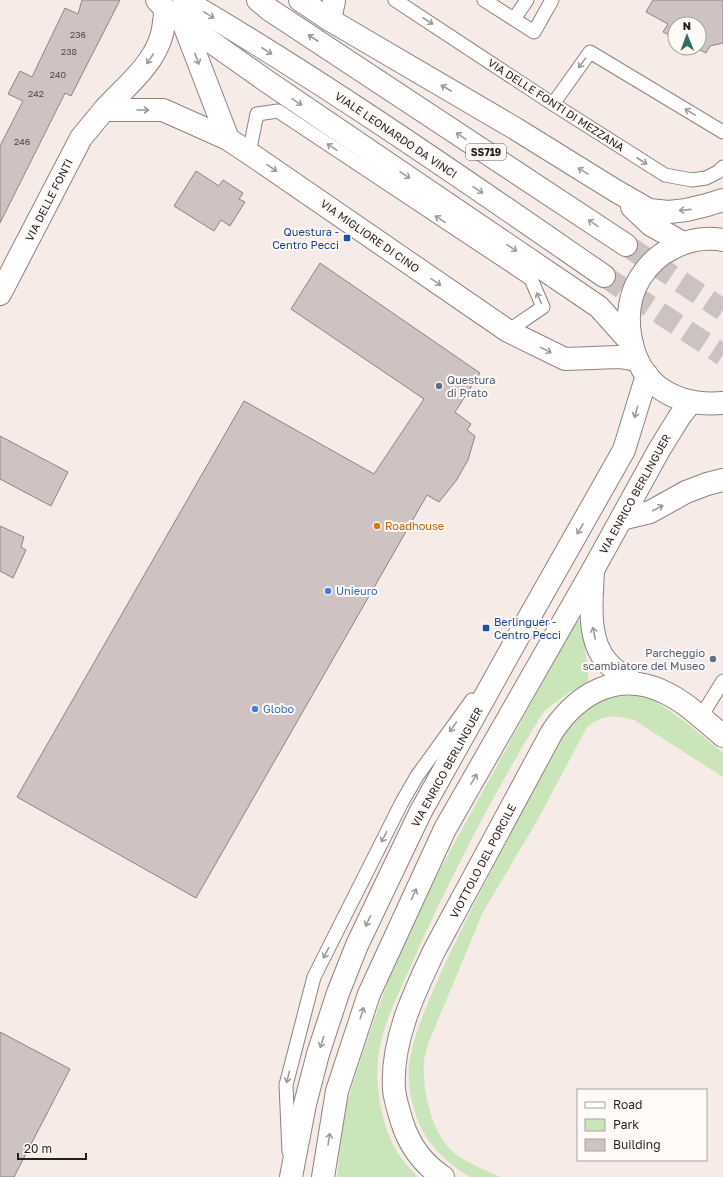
<svg xmlns="http://www.w3.org/2000/svg" width="723" height="1177" font-family="'Golos Text',sans-serif">
<style>
.green{fill:#cae5b9}
.building{fill:#cec3c2;stroke:#8e8382}
.lines{fill:none;stroke-linecap:round;stroke-linejoin:round}
.highway-tunnel{stroke:#ccc2bf;stroke-width:22;stroke-dasharray:22 11;stroke-linecap:butt}
.lane-casing{stroke:#8c837f;stroke-width:15}
.street-casing{stroke:#8c837f;stroke-width:24}
.secondary-casing{stroke:#8c837f;stroke-width:24}
.highway-casing{stroke:#8c837f;stroke-width:24}
.lane{stroke:#fff;stroke-width:13}
.street{stroke:#fff;stroke-width:22}
.secondary{stroke:#fff;stroke-width:22}
.highway{stroke:#fff;stroke-width:22}
.oneway{stroke:#9c9a9a}
.transit-dot{fill:#1a4fb4;stroke:#fefaf8;stroke-width:1.5}
.service-dot{fill:#5c6f8a;stroke:#fefaf8;stroke-width:1.5}
.food-dot{fill:#e8710a;stroke:#fefaf8;stroke-width:1.5}
.shop-dot{fill:#3f7fe0;stroke:#fefaf8;stroke-width:1.5}
.labels{text-anchor:middle;stroke-width:4;stroke-linejoin:round;paint-order:stroke}
.number-label{font-size:9px;fill:#4e4847}
.shield{fill:#fefaf8;stroke:#65615f;stroke-width:1}
.shield-label{font-size:10px;font-weight:bold;fill:#231f1e}
.street-label{font-size:11px;fill:#231f1e;stroke:#fefaf8}
.transit-label{font-size:11px;fill:#164399;stroke:#fefaf8;text-anchor:end}
.service-label{font-size:11px;fill:#4e5e75;stroke:#fefaf8;text-anchor:start}
.food-label{font-size:11px;fill:#c56008;stroke:#fefaf8;text-anchor:start}
.shop-label{font-size:11px;fill:#366cbe;stroke:#fefaf8;text-anchor:start}
</style>
<rect width="100%" height="100%" fill="#f6ebe7"/>
<g class="green">
<path d="M577,620L582,623L583,638L588,666V681L585,684L570,692L549,707L542,714C494,793 450,877 413,961C399,993 381,1026 378,1061C375,1090 383,1132 400,1156C405,1164 412,1171 418,1177H337L342,1129L348,1099L363,1052L388,981L438,873Z"/>
<path d="M624,696H638L654,700L684,721L723,753V777L634,720C614,715 604,714 587,727L537,821L483,912L428,1044C427,1050 424,1056 424,1062C422,1089 431,1129 450,1149C460,1160 487,1171 501,1177C494,1177 477,1177 471,1177C459,1172 441,1156 433,1146C416,1127 407,1091 409,1066C412,1039 423,1015 433,991C454,942 479,895 503,848C520,815 537,783 555,751C561,741 567,725 575,716C587,703 606,698 624,696Z"/>
</g>
<g class="building">
<polygon points="82,0 120,0 71,96 65,93 0,223 0,146 23,101 8,94 20,71 32,77 65,8 78,14"/>
<polygon points="653,0 723,0 723,43 710,46 706,53 696,48 699,48 699,24 675,24 675,38 663,32 668,24 646,12"/>
<polygon points="196,171 219,186 223,180 243,193 239,199 245,202 230,226 221,220 214,231 174,206"/>
<polygon points="320,263 480,373 455,412 471,424 467,430 475,436 468,460 456,481 439,502 427,495 196,898 17,797 244,401 374,474 424,399 291,309"/>
<polygon points="0,436 68,472 51,506 0,479"/>
<polygon points="0,526 24,537 21,547 26,550 13,578 0,571"/>
<polygon points="0,1032 70,1069 14,1177 0,1177"/>
</g>
<g class="lines">
<g class="highway-tunnel">
<polyline points="626,245 723,310"/>
<polyline points="604,276 723,355"/>
</g>
<g class="lane-casing">
<g id="lane">
<polyline points="395,0 553,104 665,175 692,180 706,178 718,172 723,167"/>
<polyline points="484,0 534,32 552,0"/>
<polyline points="514,19 527,0"/>
<polyline points="553,104 590,52 723,132"/>
<polyline points="249,153 257,114 278,111 531,279 543,307 508,331"/>
<polyline points="700,718 723,681"/>
<polyline points="289,1152 286,1085 314,977 402,802 417,776 472,700"/>
</g>
</g>
<g class="street-casing">
<g id="street">
<polyline points="330,20 334,1 334,0"/>
<polyline points="0,294 81,138 104,110 163,110 228,139 249,153 508,331 565,359 619,357 637,360"/>
<path d="M593,570C592,598 586,639 607,662C614,671 625,676 634,683"/>
<path d="M443,1177C423,1164 409,1144 402,1122C399,1111 395,1101 394,1089C391,1041 414,993 434,951L552,732C578,693 618,670 664,692C686,702 705,721 723,736"/>
</g>
</g>
<g class="secondary-casing">
<g id="secondary">
<path d="M723,240C706,237 688,240 673,248C660,254 648,265 640,278C620,310 628,362 657,386C676,401 700,405 723,403"/>
<polyline points="291,1177 305,1104 318,1054 338,993 357,945 420,813 517,639 624,450 647,375"/>
<polyline points="323,1177 337,1091 369,994 445,829 593,570 659,450 680,416 691,402"/>
</g>
</g>
<g class="highway-casing">
<g id="highway">
<polyline points="157,0 166,10 265,80 599,307 632,344"/>
<path d="M184,0C329,85 466,181 604,276"/>
<polyline points="258,0 270,10 626,245"/>
<polyline points="300,0 330,20 516,129 616,191 649,210 669,212 686,210 707,205 723,200"/>
<polyline points="183,22 228,139"/>
<path d="M104,110C125,87 154,65 162,34C164,26 164,18 166,10"/>
<polyline points="632,207 651,225 683,243"/>
<polyline points="621,519 650,512 686,492 707,484 723,480"/>
</g>
</g>
<use href="#lane" class="lane"/>
<use href="#street" class="street"/>
<use href="#secondary" class="secondary"/>
<use href="#highway" class="highway"/>
</g>
<defs><path id="oneway-shaft" d="M-6 0H5M1.5-3L5.5 0L1.5 3" fill="none" stroke-width="1.6" stroke-linecap="round" stroke-linejoin="round"/></defs>
<g class="oneway">
<use href="#oneway-shaft" transform="translate(209 15) rotate(31)"/>
<use href="#oneway-shaft" transform="translate(428 21) rotate(33)"/>
<use href="#oneway-shaft" transform="translate(313 38) rotate(-147)"/>
<use href="#oneway-shaft" transform="translate(267 51) rotate(33)"/>
<use href="#oneway-shaft" transform="translate(150 59) rotate(124)"/>
<use href="#oneway-shaft" transform="translate(197 59) rotate(69)"/>
<use href="#oneway-shaft" transform="translate(582 63) rotate(126)"/>
<use href="#oneway-shaft" transform="translate(446 88) rotate(-150)"/>
<use href="#oneway-shaft" transform="translate(297 102) rotate(34)"/>
<use href="#oneway-shaft" transform="translate(143 110)"/>
<use href="#oneway-shaft" transform="translate(690 112) rotate(-149)"/>
<use href="#oneway-shaft" transform="translate(461 136) rotate(-146)"/>
<use href="#oneway-shaft" transform="translate(332 147) rotate(-146)"/>
<use href="#oneway-shaft" transform="translate(642 161) rotate(33)"/>
<use href="#oneway-shaft" transform="translate(272 168) rotate(35)"/>
<use href="#oneway-shaft" transform="translate(583 171) rotate(-148)"/>
<use href="#oneway-shaft" transform="translate(405 175) rotate(34)"/>
<use href="#oneway-shaft" transform="translate(478 190) rotate(34)"/>
<use href="#oneway-shaft" transform="translate(685 210) rotate(174)"/>
<use href="#oneway-shaft" transform="translate(440 219) rotate(-146)"/>
<use href="#oneway-shaft" transform="translate(593 223) rotate(-146)"/>
<use href="#oneway-shaft" transform="translate(512 248) rotate(34)"/>
<use href="#oneway-shaft" transform="translate(436 282) rotate(35)"/>
<use href="#oneway-shaft" transform="translate(539 298) rotate(-113)"/>
<use href="#oneway-shaft" transform="translate(546 350) rotate(26)"/>
<use href="#oneway-shaft" transform="translate(636 412) rotate(106)"/>
<use href="#oneway-shaft" transform="translate(658 508) rotate(-28)"/>
<use href="#oneway-shaft" transform="translate(580 529) rotate(120)"/>
<use href="#oneway-shaft" transform="translate(594 633) rotate(-102)"/>
<use href="#oneway-shaft" transform="translate(453 727) rotate(126)"/>
<use href="#oneway-shaft" transform="translate(474 779) rotate(-60)"/>
<use href="#oneway-shaft" transform="translate(384 837) rotate(117)"/>
<use href="#oneway-shaft" transform="translate(414 894) rotate(-65)"/>
<use href="#oneway-shaft" transform="translate(368 921) rotate(116)"/>
<use href="#oneway-shaft" transform="translate(326 953) rotate(117)"/>
<use href="#oneway-shaft" transform="translate(362 1013) rotate(-72)"/>
<use href="#oneway-shaft" transform="translate(322 1042) rotate(108)"/>
<use href="#oneway-shaft" transform="translate(288 1077) rotate(104)"/>
<use href="#oneway-shaft" transform="translate(329 1139) rotate(-81)"/>
</g>
<g class="transit-dot">
<rect x="343" y="234" width="8" height="8" rx="2"/>
<rect x="482" y="624" width="8" height="8" rx="2"/>
</g>
<g class="service-dot">
<circle cx="439" cy="386" r="4"/>
<circle cx="713" cy="659" r="4"/>
</g>
<circle class="food-dot" cx="377" cy="526" r="4"/>
<g class="shop-dot">
<circle cx="328" cy="591" r="4"/>
<circle cx="255" cy="709" r="4"/>
</g>
<g class="labels">
<g class="number-label">
<text x="78" y="38">236</text>
<text x="69" y="55">238</text>
<text x="58" y="78">240</text>
<text x="36" y="97">242</text>
<text x="22" y="145">246</text>
</g>
<rect class="shield" x="466" y="144" width="40" height="16" rx="3"/>
<g class="shield-label">
<text x="486" y="156">SS719</text>
</g>
<g class="street-label">
<text transform="translate(556 105) rotate(33)" y="4">VIA DELLE FONTI DI MEZZANA</text>
<text transform="translate(396 135) rotate(34)" y="4">VIALE LEONARDO DA VINCI</text>
<text transform="translate(49 200) rotate(-63)" y="4">VIA DELLE FONTI</text>
<text transform="translate(370 236) rotate(35)" y="4">VIA MIGLIORE DI CINO</text>
<text transform="translate(635 494) rotate(-61)" y="4">VIA ENRICO BERLINGUER</text>
<text transform="translate(447 767) rotate(-61)" y="4">VIA ENRICO BERLINGUER</text>
<text transform="translate(483 861) rotate(-62)" y="4">VIOTTOLO DEL PORCILE</text>
</g>
<g class="transit-label">
<text x="339" y="236">Questura -<tspan x="339" dy="13">Centro Pecci</tspan></text>
<text x="494" y="626" text-anchor="start">Berlinguer -<tspan x="494" dy="13">Centro Pecci</tspan></text>
</g>
<g class="service-label">
<text x="447" y="384">Questura<tspan x="447" dy="13">di Prato</tspan></text>
<text x="705" y="657" text-anchor="end">Parcheggio<tspan x="705" dy="13">scambiatore del Museo</tspan></text>
</g>
<g class="food-label">
<text x="385" y="530">Roadhouse</text>
</g>
<g class="shop-label">
<text x="336" y="595">Unieuro</text>
<text x="263" y="713">Globo</text>
</g>
</g>
<rect x="577" y="1089" width="130" height="72" fill="#fefaf8" stroke="#a6a2a1"/>
<rect x="585" y="1102" width="20" height="6" fill="#ffffff" stroke="#a6a2a1"/>
<text x="613" y="1109" font-size="12" fill="#231f1e">Road</text>
<rect x="585" y="1119" width="20" height="12" fill="#cae5b9" stroke="#a6a2a1"/>
<text x="613" y="1129" font-size="12" fill="#231f1e">Park</text>
<rect x="585" y="1139" width="20" height="12" fill="#cec3c2" stroke="#a6a2a1"/>
<text x="613" y="1149" font-size="12" fill="#231f1e">Building</text>
<g transform="translate(687 36) rotate(359)"><circle r="19" fill="#fefaf8" stroke="#a6a2a1"/>
<path d="M0-3L7 15L0 10L-7 15Z" fill="#2f7060"/>
<text y="-6" font-size="11" font-weight="bold" text-anchor="middle" fill="#231f1e">N</text>
</g>
<path d="M18 1153v6h68v-6" fill="none" stroke="#231f1e" stroke-width="2"/>
<text x="24" y="1153" font-size="12" fill="#231f1e" stroke="#fefaf8" stroke-width="3" paint-order="stroke">20 m</text>
</svg>
